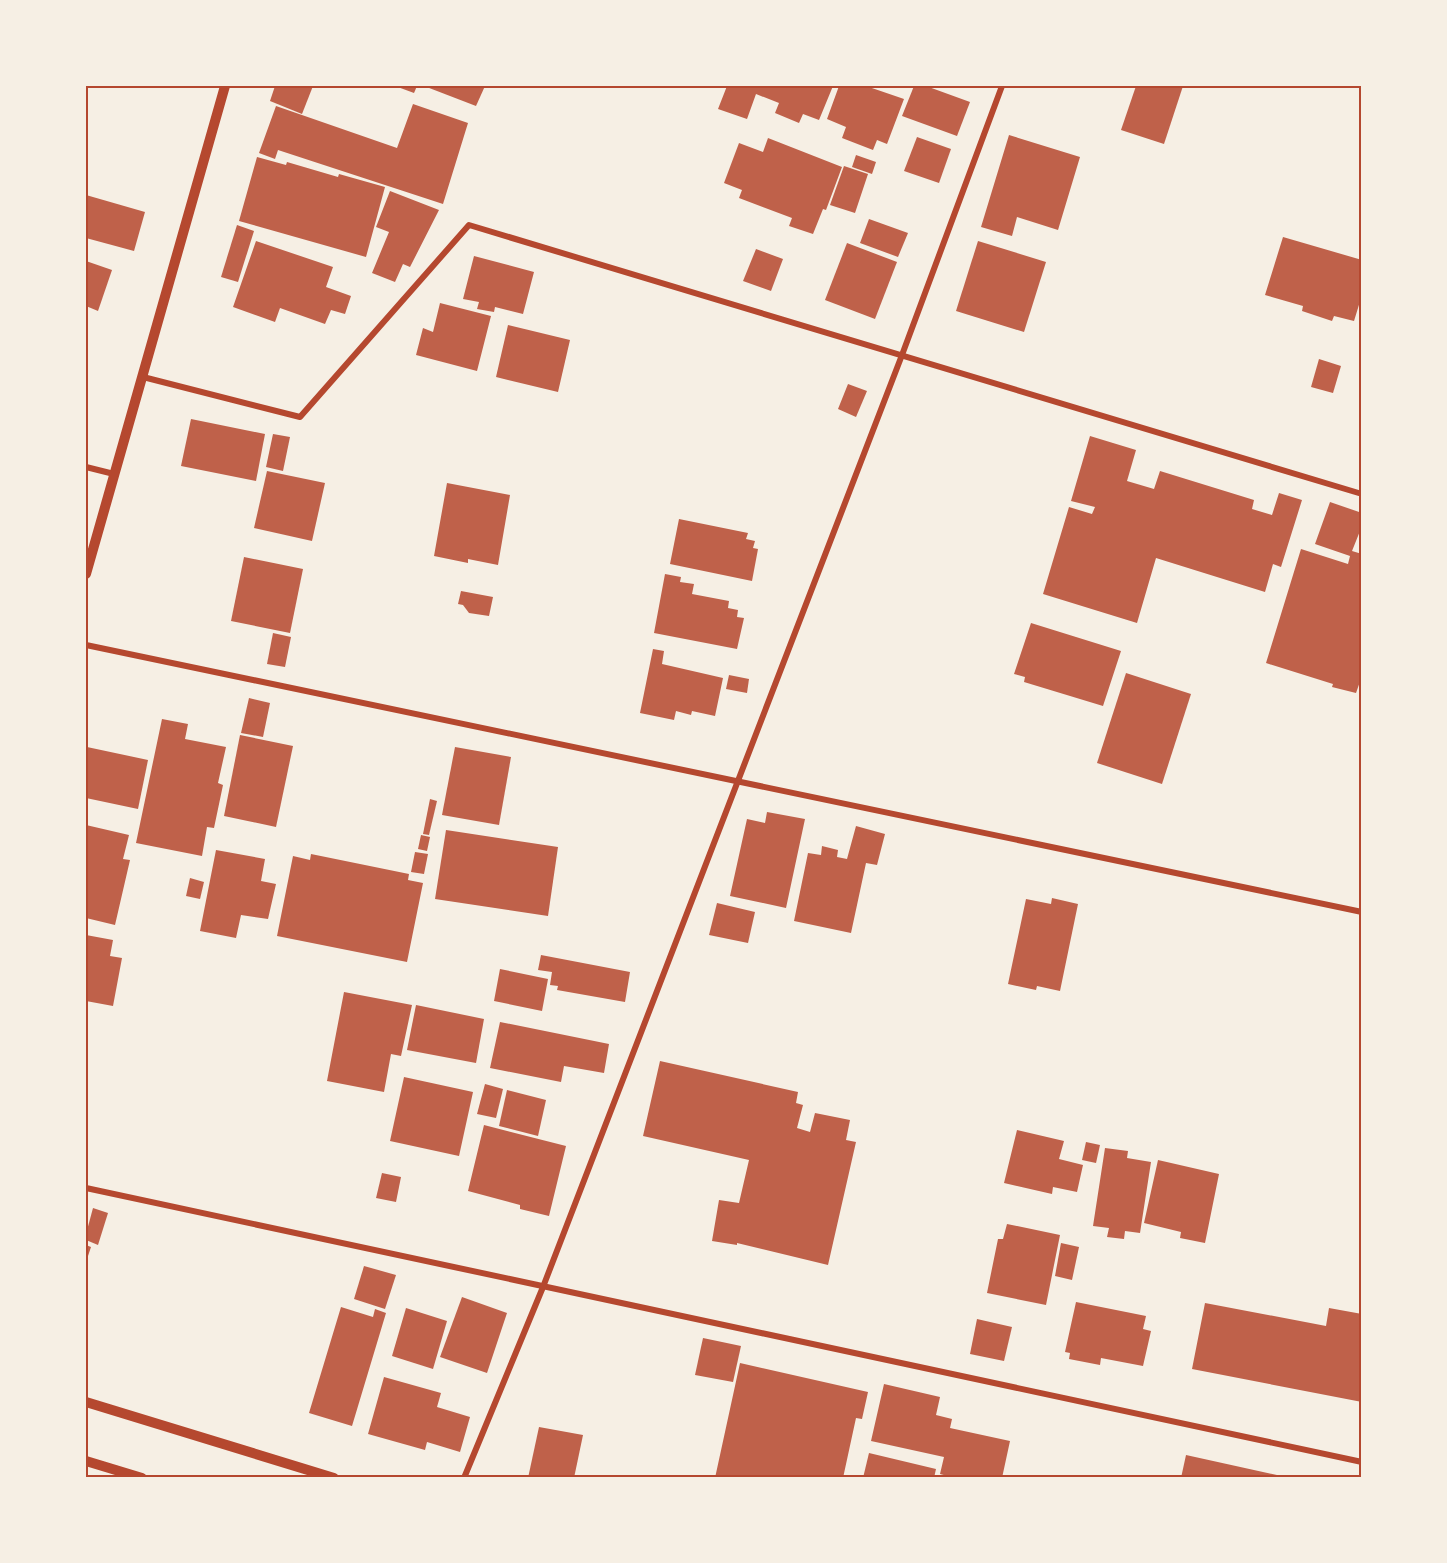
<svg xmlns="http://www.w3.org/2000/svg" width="1447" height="1563" font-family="'Fira Sans Condensed',sans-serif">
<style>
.building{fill:#bf614a}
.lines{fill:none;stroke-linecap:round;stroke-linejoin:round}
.minor{stroke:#b5482f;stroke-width:6}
.tertiary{stroke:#b5482f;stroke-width:10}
.neatline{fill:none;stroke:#b5482f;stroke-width:2}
</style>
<rect width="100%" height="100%" fill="#f6efe4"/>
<g class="building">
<polygon points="275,86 313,86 302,114 270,101"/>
<polygon points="395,86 417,86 414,93"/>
<polygon points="424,86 485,86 476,106"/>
<polygon points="727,86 833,86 819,120 803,114 799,123 775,113 779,103 756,94 747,119 718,109"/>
<polygon points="839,86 866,86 904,99 887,144 877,140 873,150 842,138 846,127 827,119"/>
<polygon points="914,86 926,86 970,102 957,136 902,116"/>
<polygon points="1136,86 1183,86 1164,144 1121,130"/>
<polygon points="413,104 468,123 443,204 278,150 275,159 259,153 276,106 397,148"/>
<polygon points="1009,135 1080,157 1058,230 1017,217 1012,236 981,227"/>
<polygon points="917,137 951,149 939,183 904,171"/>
<polygon points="768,138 842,167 826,210 823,209 813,234 789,226 792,218 739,198 742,190 724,183 739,143 763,152"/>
<polygon points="856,155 876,162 872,174 852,167"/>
<polygon points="257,157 286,165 287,162 338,177 339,174 385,187 366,257 239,221"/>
<polygon points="844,166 868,174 855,213 830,205"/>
<polygon points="390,191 439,210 410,267 403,264 395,282 372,273 389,232 376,227"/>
<polygon points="86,195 145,212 134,251 86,238"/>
<polygon points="869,219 908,233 898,257 860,243"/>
<polygon points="237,225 254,231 238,282 221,277"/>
<polygon points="1283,237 1362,260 1362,295 1354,321 1334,316 1332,321 1302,311 1303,306 1265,295"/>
<polygon points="256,241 333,267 326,287 351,296 345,314 331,310 325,324 280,308 275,322 233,307"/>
<polygon points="978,241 1046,262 1024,332 956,311"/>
<polygon points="847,243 897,262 875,319 825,300"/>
<polygon points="756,249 783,259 771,291 743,281"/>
<polygon points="474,256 534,272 523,314 495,307 494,312 477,309 479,302 463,299"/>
<polygon points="86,261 112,270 98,311 86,306"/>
<polygon points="440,303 491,316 477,371 416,355 423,328 433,332"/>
<polygon points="508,325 570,340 558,392 496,377"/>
<polygon points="1319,359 1341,366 1333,393 1311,387"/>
<polygon points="848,384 867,391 856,417 838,409"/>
<polygon points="191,419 265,434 256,481 181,466"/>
<polygon points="273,434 290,437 283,471 266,467"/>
<polygon points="1090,436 1136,450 1127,481 1154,489 1160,471 1254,500 1252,509 1272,515 1279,493 1302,500 1281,567 1273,564 1265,592 1156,558 1137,623 1043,594 1069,507 1092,514 1095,507 1071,501"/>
<polygon points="267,471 325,483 312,541 254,528"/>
<polygon points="447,483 510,495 498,565 468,559 468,563 434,556"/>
<polygon points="1330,502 1362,513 1362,526 1352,551 1362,554 1362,676 1356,693 1332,687 1333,684 1266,663 1301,549 1348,564 1350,556 1315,544"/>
<polygon points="679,519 748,533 746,539 755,541 753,548 758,549 752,581 670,564"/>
<polygon points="244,557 303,569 290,633 231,621"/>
<polygon points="665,574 681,577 680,582 694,584 692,594 729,601 728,608 738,610 737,617 744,618 737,649 654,633"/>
<polygon points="461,591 493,597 489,616 469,613 463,605 458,604"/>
<polygon points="1031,623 1121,651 1103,706 1024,682 1025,677 1014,674"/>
<polygon points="273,633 291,637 285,667 267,664"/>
<polygon points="653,649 664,651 662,664 723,678 715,716 692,711 691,715 676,711 674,720 640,713"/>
<polygon points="1126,673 1191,694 1162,784 1097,763"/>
<polygon points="729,675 749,679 747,693 726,689"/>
<polygon points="249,698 270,703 263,737 241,733"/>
<polygon points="162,719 188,724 185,739 226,747 218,783 223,785 214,828 207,827 202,856 136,843"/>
<polygon points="240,735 293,746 276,827 224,816"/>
<polygon points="87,747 148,760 138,809 86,798"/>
<polygon points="455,747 511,757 499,825 442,815"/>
<polygon points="430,799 437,801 429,835 423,834"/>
<polygon points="767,812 805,819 786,908 730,896 747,819 765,823"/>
<polygon points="86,825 129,835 123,859 130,860 115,925 86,918"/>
<polygon points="856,826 885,834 877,865 866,863 851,933 794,921 808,853 821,855 822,846 838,850 837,857 847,859"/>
<polygon points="446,830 558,847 548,916 435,899"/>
<polygon points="421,835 430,837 427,851 418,849"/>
<polygon points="216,850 265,859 261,881 276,884 268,919 241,915 236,938 200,931"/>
<polygon points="415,852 428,854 424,874 411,872"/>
<polygon points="311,854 409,874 408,880 423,883 407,962 277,936 293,856 310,860"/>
<polygon points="190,878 204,882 200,899 186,896"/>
<polygon points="1052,898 1078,904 1060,991 1037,986 1036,990 1008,984 1026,899 1051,904"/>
<polygon points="717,903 755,912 748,943 709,935"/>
<polygon points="86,935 113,940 110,956 122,958 113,1006 86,1001"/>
<polygon points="541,955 630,972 625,1002 557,990 558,986 550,985 552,972 538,970"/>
<polygon points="500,969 548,979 542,1011 494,1001"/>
<polygon points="344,992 412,1005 401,1056 391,1054 384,1092 327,1081"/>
<polygon points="416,1005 484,1019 476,1063 407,1050"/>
<polygon points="500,1022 609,1044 604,1073 564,1066 561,1082 490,1068"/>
<polygon points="660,1061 798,1092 796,1103 803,1105 797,1128 810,1132 815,1113 850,1120 846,1140 856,1142 828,1265 737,1243 737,1245 712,1241 719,1200 739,1203 749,1160 643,1136"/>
<polygon points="404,1077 473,1092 459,1156 390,1141"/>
<polygon points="485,1084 503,1089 496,1118 477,1114"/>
<polygon points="507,1090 546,1100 538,1136 499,1126"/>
<polygon points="484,1125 566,1146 549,1216 520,1209 520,1205 468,1191"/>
<polygon points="1017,1130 1064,1141 1059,1159 1083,1165 1077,1192 1053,1187 1052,1194 1004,1183"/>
<polygon points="1086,1142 1100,1145 1096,1163 1082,1160"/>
<polygon points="1105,1148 1128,1151 1127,1158 1151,1162 1140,1233 1125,1231 1124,1239 1107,1237 1109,1228 1093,1226"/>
<polygon points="1158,1160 1219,1174 1205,1243 1180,1238 1181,1232 1144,1223"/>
<polygon points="382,1173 401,1177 396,1202 376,1198"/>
<polygon points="93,1208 108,1213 98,1245 86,1240 86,1234"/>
<polygon points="1007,1224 1060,1235 1046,1305 987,1293 998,1239 1003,1239"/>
<polygon points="1061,1243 1079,1247 1072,1280 1055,1276"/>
<polygon points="86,1245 91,1247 86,1262"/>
<polygon points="364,1266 396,1275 385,1309 354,1299"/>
<polygon points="462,1297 507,1313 487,1373 440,1357"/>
<polygon points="1076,1302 1146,1316 1143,1329 1151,1331 1143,1366 1101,1358 1100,1365 1069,1359 1070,1353 1065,1352"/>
<polygon points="1205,1303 1326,1326 1329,1308 1362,1314 1362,1402 1192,1369"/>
<polygon points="341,1307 373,1317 375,1309 386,1313 352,1426 309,1413"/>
<polygon points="406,1308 447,1321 433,1369 392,1356"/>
<polygon points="977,1319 1012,1327 1004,1361 970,1354"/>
<polygon points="703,1338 741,1346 733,1382 695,1375"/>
<polygon points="740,1363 868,1392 862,1419 856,1418 843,1478 715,1478"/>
<polygon points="384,1377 441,1393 437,1407 470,1417 460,1452 427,1442 425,1450 368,1434"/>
<polygon points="884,1384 940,1397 936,1415 952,1419 950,1428 1010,1441 1002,1478 955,1478 940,1474 944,1457 871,1441"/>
<polygon points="539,1427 583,1435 574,1478 528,1478"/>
<polygon points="869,1453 936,1469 934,1478 863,1478"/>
<polygon points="1186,1455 1286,1477 1286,1478 1181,1478"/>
</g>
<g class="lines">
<g class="minor">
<polyline points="143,377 300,417 469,225 1362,494"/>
<polyline points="86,467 114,474"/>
<polyline points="86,645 1362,912"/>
<polyline points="86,1188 1362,1462"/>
<polyline points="464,1478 543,1287 902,355 1002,86"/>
</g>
<g class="tertiary">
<polyline points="86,574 225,86"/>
<polyline points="86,1402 334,1478"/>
<polyline points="86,1461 142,1478"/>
</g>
</g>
<rect width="1447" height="1563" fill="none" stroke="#f6efe4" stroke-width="174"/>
<rect x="87" y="87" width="1273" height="1389" class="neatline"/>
</svg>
